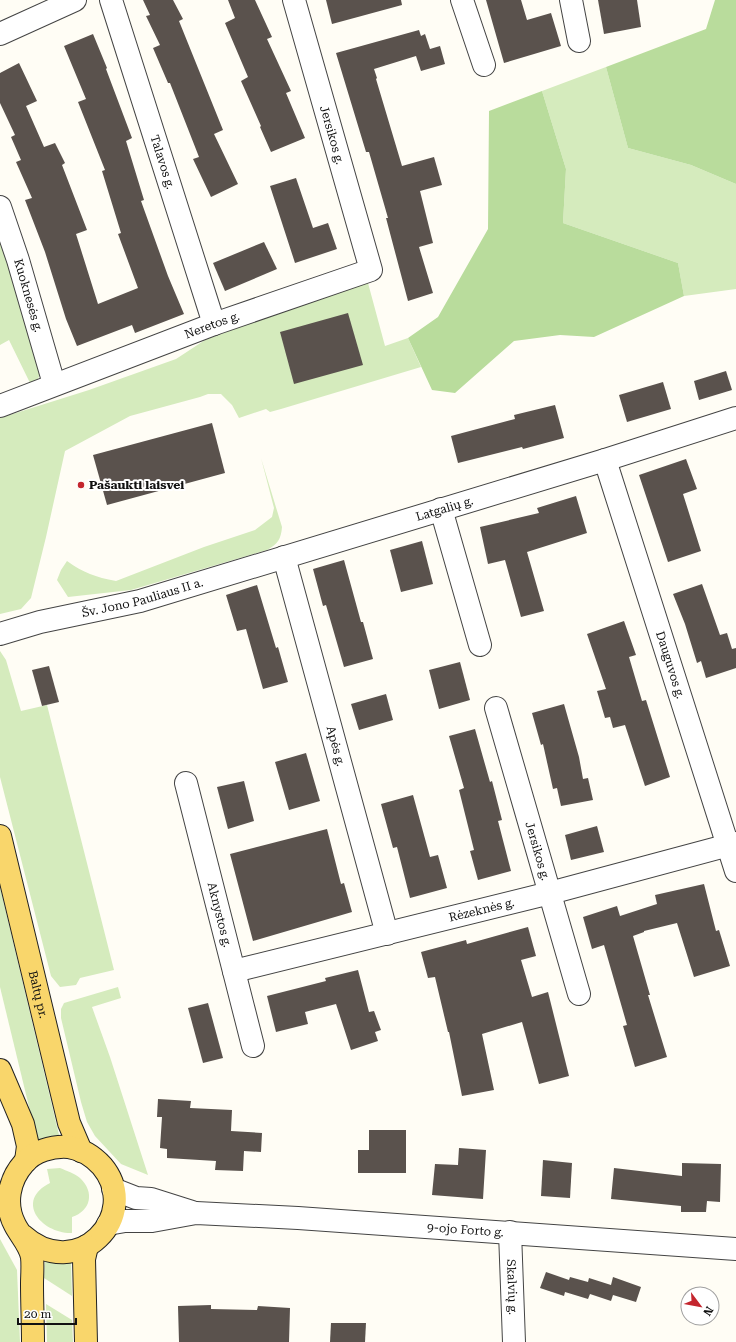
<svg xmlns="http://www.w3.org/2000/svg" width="736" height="1342" font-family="'Roboto Serif',serif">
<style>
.green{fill:#d5ebbd}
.forest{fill:#b9dc9c}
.building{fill:#5a524d}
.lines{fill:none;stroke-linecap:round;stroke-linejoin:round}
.minor-casing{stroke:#444;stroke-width:24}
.major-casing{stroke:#222;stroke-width:24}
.minor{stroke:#fff;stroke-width:22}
.major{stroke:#f9d66b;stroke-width:22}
.poi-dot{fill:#c4262e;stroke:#fff;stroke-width:1.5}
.labels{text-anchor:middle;stroke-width:4;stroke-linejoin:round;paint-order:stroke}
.street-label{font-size:12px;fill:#111;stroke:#fff}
.poi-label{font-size:12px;font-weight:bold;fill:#111;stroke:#fff;text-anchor:start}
</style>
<rect width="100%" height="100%" fill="#fffdf5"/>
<g class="green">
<polygon points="606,67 628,148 691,165 736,184 736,289 684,296 678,263 563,223 566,169 542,91"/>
<polygon points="0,238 41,372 37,381 31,385 9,340 0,345"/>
<polygon points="362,281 368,283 385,346 408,338 421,367 281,409 270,412 266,409 239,418 232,405 221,394 208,394 200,397 130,416 65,451 46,537 31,598 21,609 0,614 0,418 89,390 176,359 205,340"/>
<path d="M261,458L282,527C281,539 278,544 267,550L131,590L68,597L57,580L61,570L67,561C84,573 95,577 116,581L204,547L255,530L272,517L274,508Z"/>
<polygon points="0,651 6,660 21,711 47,705 114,970 80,978 76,985 60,987 51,976 0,777"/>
<polygon points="0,887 60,1139 38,1144 0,987"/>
<polygon points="118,987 121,998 92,1007 110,1057 148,1175 121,1164 95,1136 87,1122 81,1102 61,1018 61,1009 64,1003"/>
<path d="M60,1168C67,1171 74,1173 80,1178C95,1192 91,1211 72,1217V1233C42,1234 14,1201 50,1183L47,1169Z"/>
<polygon points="0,1239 17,1270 20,1342 0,1342"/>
<polygon points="45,1258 71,1262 72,1296 44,1278"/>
<polygon points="46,1304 72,1320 73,1342 47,1342"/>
</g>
<g class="forest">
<polygon points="715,0 736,0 736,184 691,165 628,148 606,67 706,29"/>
<polygon points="542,91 566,169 563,223 678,263 684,296 594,337 560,335 514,341 455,393 432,390 408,338 438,317 488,229 489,111"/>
</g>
<g class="building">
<polygon points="143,0 173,0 183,19 179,21 223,130 214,134 238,184 211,197 193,159 199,157 170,83 168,83 153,48 160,45 146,16 150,15"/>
<polygon points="228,0 255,0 272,37 267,39 291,91 286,93 305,138 271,152 260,127 261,126 241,81 248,77 225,23 235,18"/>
<polygon points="326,0 401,0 402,5 332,24"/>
<polygon points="486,0 521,0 527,20 551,13 561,46 504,63"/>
<polygon points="598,0 637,0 641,27 604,34"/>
<polygon points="419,30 421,36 425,34 430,49 440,46 445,64 421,71 416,56 374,69 377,78 376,79 402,166 434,157 442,185 420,191 433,243 419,247 433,293 408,301 386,218 388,218 369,152 366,152 336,53"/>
<polygon points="93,34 107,68 106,69 132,138 126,141 144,200 141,201 168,276 184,314 135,333 132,325 77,346 66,319 45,252 25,200 32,198 16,162 21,160 11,137 15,135 0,103 0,73 19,63 37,101 26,106 44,147 55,143 65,163 62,165 87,230 76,234 98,304 138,288 118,234 121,233 102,171 105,170 78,102 86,99 64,46"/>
<polygon points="296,178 313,228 328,223 337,249 295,263 270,186"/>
<polygon points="264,242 277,269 225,291 213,263"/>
<polygon points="348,313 363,365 294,384 280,332"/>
<polygon points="726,371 732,390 699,400 694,381"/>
<polygon points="663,382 671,409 627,422 619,395"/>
<polygon points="555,405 564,438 523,449 522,447 458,463 451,436 515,419 514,415"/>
<polygon points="212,423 225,473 107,505 93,455"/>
<polygon points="686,459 697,489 683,494 701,551 668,562 639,475"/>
<polygon points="576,496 587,533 527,552 544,611 521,617 505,560 488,564 480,527 539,513 537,508"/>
<polygon points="422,541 433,584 401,592 390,550"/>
<polygon points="344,560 361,622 363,622 373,659 344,667 326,605 323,606 313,569"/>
<polygon points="702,584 720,635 727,633 732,649 736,648 736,668 706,678 701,661 697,663 685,624 673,594"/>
<polygon points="257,585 276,648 278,647 288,682 263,689 246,629 237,631 226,595"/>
<polygon points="624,621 636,655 629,657 642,701 646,700 670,777 645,786 625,725 613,728 610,717 605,718 597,691 606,689 587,634"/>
<polygon points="460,662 470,700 439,709 429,670"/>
<polygon points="49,666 59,702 42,706 32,670"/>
<polygon points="386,694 393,720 359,730 351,704"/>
<polygon points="564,704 579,757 583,779 588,778 593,800 561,806 557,788 553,789 543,744 541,745 532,713"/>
<polygon points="475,729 490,782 492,781 502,820 498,821 511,871 478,880 470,851 474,850 459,790 464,788 449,736"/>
<polygon points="306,753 320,801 289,810 275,762"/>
<polygon points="244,781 254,821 228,829 217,787"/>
<polygon points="413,795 430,857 438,855 447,888 410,898 397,847 393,848 381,804"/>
<polygon points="597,826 604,852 571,860 565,835"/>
<polygon points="327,829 341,884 344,883 352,912 253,941 230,854"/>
<polygon points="704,884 716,931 719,930 730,966 694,977 677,923 644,931 644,932 633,936 650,995 648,995 667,1057 635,1067 623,1026 627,1025 604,945 592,949 583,917 617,906 620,916 657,904 655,895"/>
<polygon points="528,927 536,956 521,960 532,997 548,992 569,1076 539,1084 522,1022 482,1034 494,1090 462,1096 449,1032 448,1032 435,977 428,978 421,952 466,940 467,944"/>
<polygon points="358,970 369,1012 374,1011 381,1030 375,1032 378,1041 351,1050 336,1004 305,1012 308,1024 276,1032 267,996 326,981 325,978"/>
<polygon points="208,1003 223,1058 203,1063 188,1008"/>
<polygon points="158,1099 191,1101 190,1108 232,1110 231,1131 262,1133 261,1152 244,1151 243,1171 215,1170 216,1161 167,1158 167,1149 160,1148 162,1117 157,1117"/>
<polygon points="369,1130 406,1130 406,1173 358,1173 358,1150 369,1150"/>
<polygon points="459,1148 486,1150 483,1199 432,1195 435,1164 458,1165"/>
<polygon points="543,1160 572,1163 570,1198 541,1196"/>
<polygon points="682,1163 721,1164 720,1202 707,1201 706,1212 681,1212 681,1206 611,1199 614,1168 682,1176"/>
<polygon points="546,1272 569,1280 570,1277 588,1282 589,1278 611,1285 613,1277 641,1287 636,1302 613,1295 611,1301 590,1294 588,1299 565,1292 564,1296 540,1288"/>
<polygon points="211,1305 211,1309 257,1310 258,1306 290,1308 289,1342 179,1342 178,1306"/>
<polygon points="331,1323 366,1323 365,1342 330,1342"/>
</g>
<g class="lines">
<g class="minor-casing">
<g id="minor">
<path id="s1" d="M111,0L214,324"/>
<polyline points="462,0 484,65"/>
<polyline points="571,0 579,41"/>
<polyline points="0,34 75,0"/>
<path id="s2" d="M0,207L18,260L54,384"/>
<path id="s3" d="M0,406L214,324L371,270L294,0"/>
<path id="s4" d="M605,460L736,871"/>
<polyline points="441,509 480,645"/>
<path id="s5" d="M284,557L387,934"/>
<path id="s6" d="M0,634L40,622L140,601L605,460L736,418"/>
<path id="s7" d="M496,708L579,994"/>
<path id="s8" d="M186,783L253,1046"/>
<path id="s9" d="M234,971L550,893L736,843"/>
<polyline points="113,1189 136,1198 151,1199 192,1212"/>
<path id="s10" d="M108,1224L125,1221H152L196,1213L298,1218L736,1249"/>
<path id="s11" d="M510,1232L514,1342"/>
</g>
</g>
<g class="major-casing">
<g id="major">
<path id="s12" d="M0,836L69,1123L81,1151"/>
<polyline points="0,1070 23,1124 28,1146 26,1161"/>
<path d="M22,1235C77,1285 143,1215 102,1166C93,1156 81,1149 68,1147C52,1146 34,1151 24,1163C9,1180 4,1204 15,1225C20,1235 30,1245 32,1257C33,1266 32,1276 32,1284C32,1304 33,1323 33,1342"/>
<polyline points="86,1342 84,1259 87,1246"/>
</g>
</g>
<use href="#minor" class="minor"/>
<use href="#major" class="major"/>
</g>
<circle class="poi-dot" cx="81" cy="485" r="4"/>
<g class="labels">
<g class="street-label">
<text transform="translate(332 135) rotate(74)" y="4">Jersikos g.</text>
<text dy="4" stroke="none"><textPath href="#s1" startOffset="170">Talavos g.</textPath></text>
<text dy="4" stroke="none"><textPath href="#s2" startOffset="93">Kuoknesės g.</textPath></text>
<text dy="4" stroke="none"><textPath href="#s3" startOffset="227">Neretos g.</textPath></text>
<text dy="4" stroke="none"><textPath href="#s6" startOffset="462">Latgalių g.</textPath></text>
<text dy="4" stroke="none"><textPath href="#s6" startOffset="147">Šv. Jono Pauliaus II a.</textPath></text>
<text dy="4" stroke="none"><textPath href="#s4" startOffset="215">Dauguvos g.</textPath></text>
<text dy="4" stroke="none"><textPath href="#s5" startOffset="196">Apės g.</textPath></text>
<text dy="4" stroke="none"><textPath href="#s7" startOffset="149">Jersikos g.</textPath></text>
<text dy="4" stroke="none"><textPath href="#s9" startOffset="255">Rėzeknės g.</textPath></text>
<text dy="4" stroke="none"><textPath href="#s8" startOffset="136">Aknystos g.</textPath></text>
<text dy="4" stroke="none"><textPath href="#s12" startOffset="163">Baltų pr.</textPath></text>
<text dy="4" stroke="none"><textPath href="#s10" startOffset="359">9-ojo Forto g.</textPath></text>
<text dy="4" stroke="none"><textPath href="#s11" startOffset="55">Skalvių g.</textPath></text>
</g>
<g class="poi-label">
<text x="89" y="489">Pašaukti laisvei</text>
</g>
</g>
<g transform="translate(700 1306) rotate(122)"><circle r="19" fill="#ffffff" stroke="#a0a0a0"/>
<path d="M0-3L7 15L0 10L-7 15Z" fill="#c4262e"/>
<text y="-6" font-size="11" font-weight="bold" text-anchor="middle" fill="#111111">N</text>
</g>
<path d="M18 1318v6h58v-6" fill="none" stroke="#111111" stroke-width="2"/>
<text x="24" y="1318" font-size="12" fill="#111111" stroke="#ffffff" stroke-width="3" paint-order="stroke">20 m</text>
</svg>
